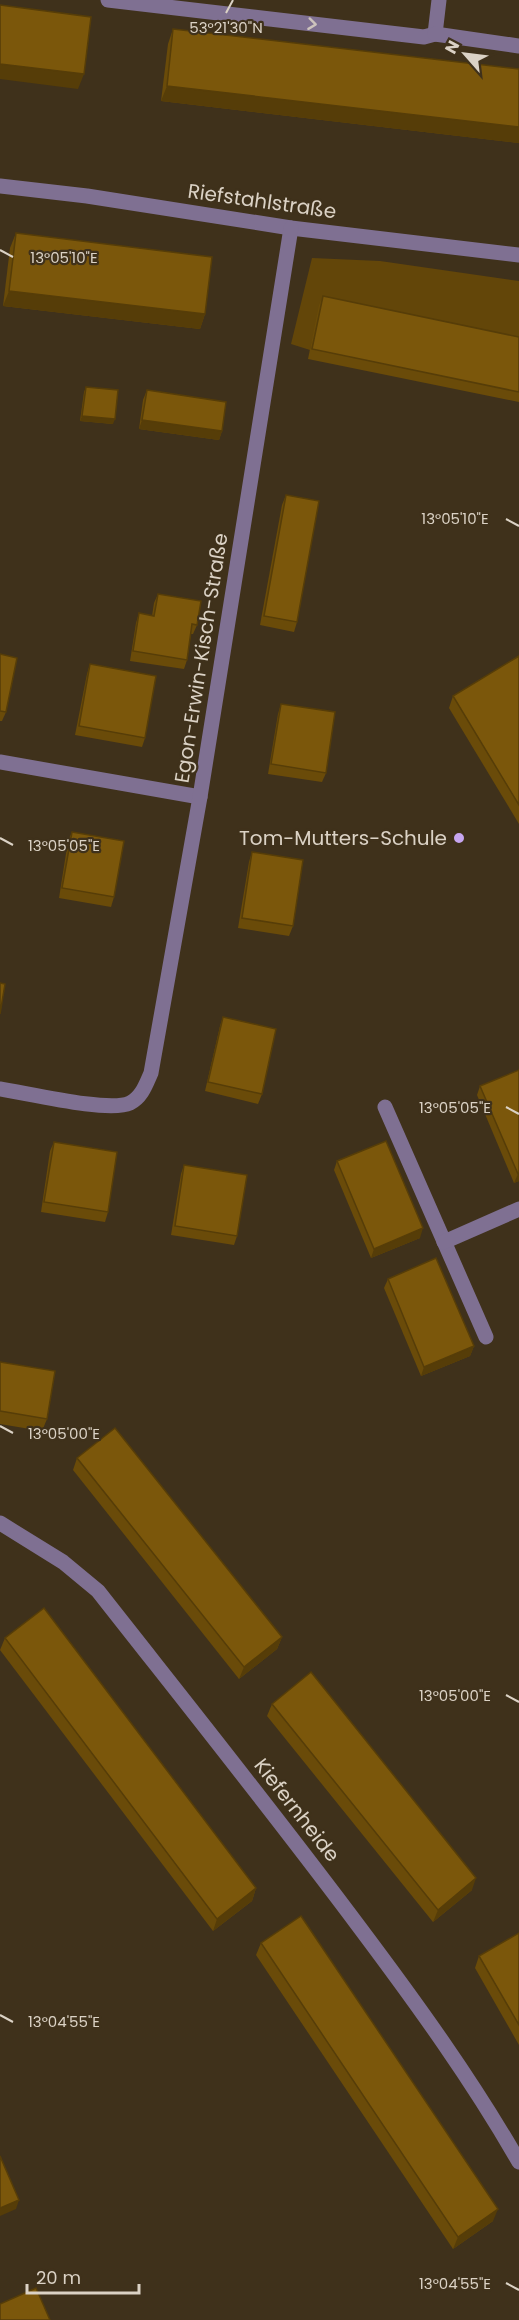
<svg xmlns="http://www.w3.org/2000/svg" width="519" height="2320" font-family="Poppins,sans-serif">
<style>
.green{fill:#634609}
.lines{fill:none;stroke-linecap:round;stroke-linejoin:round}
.minor{stroke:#7f7092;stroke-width:15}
.wall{fill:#6a4b09}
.shaded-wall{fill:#563d08}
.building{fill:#7b570b;stroke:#563d08;stroke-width:1.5}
.oneway{stroke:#cdc3bd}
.ticks{fill:none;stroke:#dbd2c5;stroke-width:2}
.poi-dot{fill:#c7a6f0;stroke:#3f311b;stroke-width:2}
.labels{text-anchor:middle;stroke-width:4.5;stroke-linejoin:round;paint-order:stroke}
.street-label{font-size:20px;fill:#dbd2c5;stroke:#3f311b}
.poi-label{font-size:20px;fill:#dbd2c5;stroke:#3f311b;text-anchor:end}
.ticks-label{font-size:15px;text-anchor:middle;fill:#dbd2c5;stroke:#3f311b;stroke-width:4.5;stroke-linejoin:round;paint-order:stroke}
</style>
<rect width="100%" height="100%" fill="#3f311b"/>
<polygon class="green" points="312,258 380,261 519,281 519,346 320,306 310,350 291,344"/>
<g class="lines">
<g class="minor">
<polyline points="108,0 424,37 435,34 439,0"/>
<polyline points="435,34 519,46"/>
<polyline points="0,186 87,196 291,228 519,255"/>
<polyline points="0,762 200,797"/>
<path d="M0,1089C27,1093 109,1113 130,1103C142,1097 146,1084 151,1073L200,797L291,228"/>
<polyline points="385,1107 486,1337"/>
<polyline points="444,1242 519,1209"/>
<path d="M0,1523L63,1562L98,1591C186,1703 275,1814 360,1928C417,2004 472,2080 519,2162"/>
</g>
</g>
<g class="wall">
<polygon points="173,29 519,69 519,143 161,101 168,44"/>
<polygon points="16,233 205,314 200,329 3,306 10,248"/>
<polygon points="323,296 519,337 519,402 308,359 319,305"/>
<polygon points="86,387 113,424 80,421 84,392"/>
<polygon points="147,390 222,431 219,440 139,429 143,400"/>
<polygon points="286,495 297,622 294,632 260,625 282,505"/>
<polygon points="158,594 197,625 193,634 191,634 187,660 184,669 130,661 136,623 139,613 152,616 154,603"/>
<polygon points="0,654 6,712 2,721 0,721"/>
<polygon points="519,656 519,824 449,708 453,696"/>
<polygon points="90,664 145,738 142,747 75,735 87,674"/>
<polygon points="281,704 326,773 322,782 268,774 278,714"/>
<polygon points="72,832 114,897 111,907 59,898 68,841"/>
<polygon points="252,852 293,926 289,936 238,928 249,862"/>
<polygon points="223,1017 262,1094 258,1104 205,1091 220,1026"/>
<polygon points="519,1070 519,1181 514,1183 477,1095 480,1086"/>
<polygon points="54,1142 108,1212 105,1222 41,1212 50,1151"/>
<polygon points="337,1161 420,1238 371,1258 334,1170"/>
<polygon points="184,1165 237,1236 234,1245 171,1235 181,1174"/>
<polygon points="388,1279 474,1346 470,1356 421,1376 384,1288"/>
<polygon points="0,1362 47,1419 42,1431 0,1424"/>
<polygon points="77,1458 282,1637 277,1649 239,1679 73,1470"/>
<polygon points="5,1638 256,1888 252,1901 213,1931 0,1650"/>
<polygon points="272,1704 472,1890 433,1922 267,1716"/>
<polygon points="519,1933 519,2045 475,1968 479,1956"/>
<polygon points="261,1943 493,2221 453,2249 256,1955"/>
</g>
<g class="shaded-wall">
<polygon points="0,64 84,74 78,89 0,79"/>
<polygon points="167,86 519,127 519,143 161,101"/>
<polygon points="9,291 205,314 200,329 3,306"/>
<polygon points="82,416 115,419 113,424 80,421"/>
<polygon points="142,420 222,431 219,440 139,429"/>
<polygon points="518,1174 519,1174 519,1181 514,1183"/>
<polygon points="423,1228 420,1238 371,1258 374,1249"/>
<polygon points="474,1346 470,1356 421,1376 424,1367"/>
<polygon points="282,1637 277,1649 239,1679 244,1667"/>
<polygon points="476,1878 472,1890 433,1922 438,1910"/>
<polygon points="256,1888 252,1901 213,1931 217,1919"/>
<polygon points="19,2200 16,2209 0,2216 0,2208"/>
<polygon points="498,2209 493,2221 453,2249 458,2237"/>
</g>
<g class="building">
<polygon points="0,5 91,17 84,74 0,64"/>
<polygon points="173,29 519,69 519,127 167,86"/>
<polygon points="16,233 212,257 205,314 9,291"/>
<polygon points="323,296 519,337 519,392 312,349"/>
<polygon points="86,387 118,390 115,419 82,416"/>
<polygon points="147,390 226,402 222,431 142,420"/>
<polygon points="286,495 319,501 297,622 264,616"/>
<polygon points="158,594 201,601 197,625 192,624 187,660 133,651 139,613 154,616"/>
<polygon points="0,654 17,658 6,712 0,711"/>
<polygon points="519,656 519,805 453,696"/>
<polygon points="90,664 156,676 145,738 79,726"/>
<polygon points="281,704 335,712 326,773 271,764"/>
<polygon points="72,832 124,841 114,897 62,888"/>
<polygon points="252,852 303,860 293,926 242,918"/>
<polygon points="0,983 5,984 0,1014"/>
<polygon points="223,1017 276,1029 262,1094 208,1082"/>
<polygon points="519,1070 519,1174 518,1174 480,1086"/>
<polygon points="386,1141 423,1228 374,1249 337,1161"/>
<polygon points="54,1142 117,1152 108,1212 44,1202"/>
<polygon points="184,1165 247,1175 237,1236 175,1226"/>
<polygon points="436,1258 474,1346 424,1367 388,1279"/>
<polygon points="0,1362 55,1371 47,1419 0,1411"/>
<polygon points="115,1428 282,1637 244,1667 77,1458"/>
<polygon points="44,1608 256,1888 217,1919 5,1638"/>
<polygon points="311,1672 476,1878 438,1910 272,1704"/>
<polygon points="301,1916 498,2209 458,2237 261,1943"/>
<polygon points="519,1933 519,2025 479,1956"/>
<polygon points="0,2156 19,2200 0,2208"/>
<polygon points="36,2288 50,2320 0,2320 0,2304"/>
</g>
<defs><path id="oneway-chevron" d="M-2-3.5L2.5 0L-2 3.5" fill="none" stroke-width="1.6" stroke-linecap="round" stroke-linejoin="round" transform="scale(1.5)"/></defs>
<use class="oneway" href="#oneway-chevron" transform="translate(312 24) rotate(7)"/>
<path class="ticks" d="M226,13L233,0M0,250L13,257M506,519L519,526M0,838L13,845M506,1107L519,1114M0,1426L13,1433M506,1695L519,1702M0,2015L13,2022M506,2283L519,2290"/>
<circle class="poi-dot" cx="459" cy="838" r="6"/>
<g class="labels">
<g class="street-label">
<text transform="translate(262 201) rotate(8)" y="7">Riefstahlstraße</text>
<text transform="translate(201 658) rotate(-81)" y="7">Egon-Erwin-Kisch-Straße</text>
<text transform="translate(297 1810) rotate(52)" y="7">Kiefernheide</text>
</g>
<g class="poi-label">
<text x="447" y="845">Tom-Mutters-Schule</text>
</g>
</g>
<g class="ticks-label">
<text x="226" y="33">53°21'30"N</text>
<text x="64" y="263">13°05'10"E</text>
<text x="455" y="524">13°05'10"E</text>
<text x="64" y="851">13°05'05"E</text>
<text x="455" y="1113">13°05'05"E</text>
<text x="64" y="1439">13°05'00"E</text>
<text x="455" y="1701">13°05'00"E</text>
<text x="64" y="2027">13°04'55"E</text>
<text x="455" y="2289">13°04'55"E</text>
</g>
<g transform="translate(465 54) rotate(298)" stroke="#3f311b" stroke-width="4.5" paint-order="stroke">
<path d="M0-4.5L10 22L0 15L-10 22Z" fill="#dbd2c5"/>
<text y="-9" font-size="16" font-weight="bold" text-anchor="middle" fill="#dbd2c5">N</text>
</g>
<path d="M27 2284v9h112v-9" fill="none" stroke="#dbd2c5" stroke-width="3"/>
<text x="36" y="2284" font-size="18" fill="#dbd2c5" stroke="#3f311b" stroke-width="4.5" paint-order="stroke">20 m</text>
</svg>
